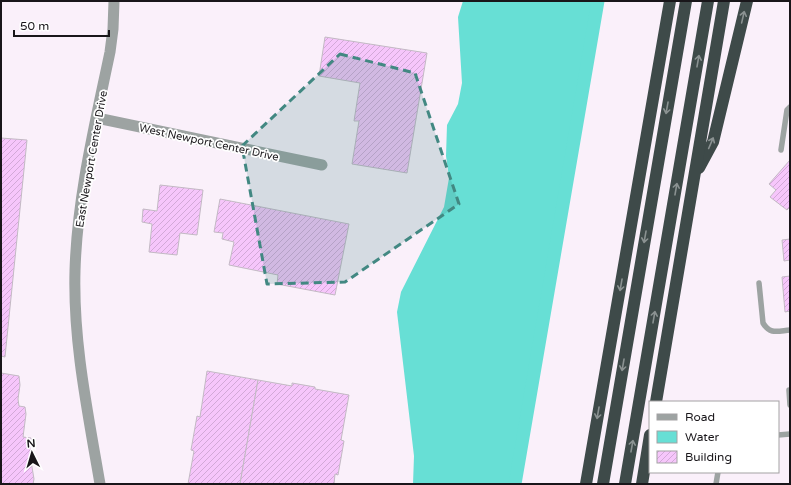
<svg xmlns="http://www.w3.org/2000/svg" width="791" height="485" font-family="'Varela Round',sans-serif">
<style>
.water{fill:#67dfd5}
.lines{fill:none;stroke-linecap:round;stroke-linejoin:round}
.canal{stroke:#67dfd5;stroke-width:13}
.building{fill:url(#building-hatch);stroke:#c3bac4}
.service{stroke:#9da3a2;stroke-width:5.5}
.minor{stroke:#9da3a2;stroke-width:11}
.motorway{stroke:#3e4a49;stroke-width:12}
.oneway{stroke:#8b9292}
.marked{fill:#428882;fill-opacity:0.2;stroke:#428882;stroke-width:3;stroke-dasharray:8 5;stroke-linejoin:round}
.labels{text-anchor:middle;stroke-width:3.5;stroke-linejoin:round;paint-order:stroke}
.street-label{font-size:11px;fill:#19161a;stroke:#fff}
</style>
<defs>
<pattern id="building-hatch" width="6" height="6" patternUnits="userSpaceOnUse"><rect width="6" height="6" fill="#f6c6fb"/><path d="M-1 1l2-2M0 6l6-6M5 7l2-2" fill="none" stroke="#d2a9d7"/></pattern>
</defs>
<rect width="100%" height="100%" fill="#faf0fa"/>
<polygon class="water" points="463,1 598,1 515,484 413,484 414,456 397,312 401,292 444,207 449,178 446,156 447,125 458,104 462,83 458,17"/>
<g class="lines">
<polyline class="canal" points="515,484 598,1"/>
</g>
<g class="building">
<polygon points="325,37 427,53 407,173 352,164 359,121 354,121 360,83 319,76"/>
<polygon points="1,138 27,140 5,357 1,356"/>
<polygon points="790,160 790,207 787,210 770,197 776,190 769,184"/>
<polygon points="160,185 203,190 197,235 180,233 177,255 149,252 152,224 142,222 143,209 157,211"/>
<polygon points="220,199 349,224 335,295 277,284 278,275 229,265 234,242 222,239 223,233 214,232"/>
<polygon points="790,239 790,260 784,261 782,240"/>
<polygon points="790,276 790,311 785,312 782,277"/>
<polygon points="207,371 258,380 240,484 188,484 194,451 191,450 197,416 200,417"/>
<polygon points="1,373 19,376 20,385 18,399 19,406 25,407 26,414 23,437 31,438 32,444 30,455 34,479 33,484 1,484"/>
<polygon points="258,380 292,386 292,383 315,387 315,389 349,395 341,440 344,441 338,475 335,474 334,484 240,484"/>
</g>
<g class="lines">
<g class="service">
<polyline points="781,150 787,110 790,107"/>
<path d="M759,283L763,323C770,335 778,331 790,330"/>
<polyline points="790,390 789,390 790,405"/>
<polyline points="778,435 790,434"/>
<polyline points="716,484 718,472"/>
</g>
<g class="minor">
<polyline points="97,118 322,165"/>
<path d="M100,484C88,413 73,343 75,271C77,197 95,124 110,52L113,29L114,1"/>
</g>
<g class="motorway">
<polyline points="699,168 713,142 747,1"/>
<polyline points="656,402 724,1"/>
<polyline points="586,484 670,1"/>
<polyline points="603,484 686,1"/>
<polyline points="625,484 708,1"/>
<polyline points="642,484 650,435"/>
</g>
</g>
<defs><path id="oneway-shaft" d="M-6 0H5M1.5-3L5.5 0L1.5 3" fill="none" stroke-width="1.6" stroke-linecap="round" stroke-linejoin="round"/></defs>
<g class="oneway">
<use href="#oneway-shaft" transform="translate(743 17) rotate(-77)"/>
<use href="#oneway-shaft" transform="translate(698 61) rotate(-80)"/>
<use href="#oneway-shaft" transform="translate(667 108) rotate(100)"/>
<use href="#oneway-shaft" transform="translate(711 143) rotate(-67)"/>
<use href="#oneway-shaft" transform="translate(676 189) rotate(-80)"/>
<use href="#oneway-shaft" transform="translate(645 237) rotate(100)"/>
<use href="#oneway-shaft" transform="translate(621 285) rotate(100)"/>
<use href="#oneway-shaft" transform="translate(654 317) rotate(-80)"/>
<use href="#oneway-shaft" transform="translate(623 365) rotate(100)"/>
<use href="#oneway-shaft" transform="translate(598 413) rotate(100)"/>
<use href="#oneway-shaft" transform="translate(632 446) rotate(-80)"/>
</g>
<path class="marked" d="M340,54L415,73L459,204L345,282L267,284L242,146Z"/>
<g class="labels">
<g class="street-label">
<text transform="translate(209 142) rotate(12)" y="4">West Newport Center Drive</text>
<text transform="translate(91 159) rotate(-80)" y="4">East Newport Center Drive</text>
</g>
</g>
<rect width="791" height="485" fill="none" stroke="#19161a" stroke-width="4"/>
<rect x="649" y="401" width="130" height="72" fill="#ffffff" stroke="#a3a2a3"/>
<rect x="657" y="414" width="20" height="6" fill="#9da3a2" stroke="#a3a2a3"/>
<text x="685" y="421" font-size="12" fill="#19161a">Road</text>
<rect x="657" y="431" width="20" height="12" fill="#67dfd5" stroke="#a3a2a3"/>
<text x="685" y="441" font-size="12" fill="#19161a">Water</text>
<rect x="657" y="451" width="20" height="12" fill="url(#building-hatch)" stroke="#a3a2a3"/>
<text x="685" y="461" font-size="12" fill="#19161a">Building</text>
<g transform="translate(32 453) rotate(355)" stroke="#ffffff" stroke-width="3" paint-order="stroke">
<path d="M0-3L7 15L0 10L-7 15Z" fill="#19161a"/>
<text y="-6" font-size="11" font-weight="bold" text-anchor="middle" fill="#19161a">N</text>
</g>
<path d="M14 30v6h95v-6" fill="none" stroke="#19161a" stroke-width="2"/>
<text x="20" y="30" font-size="12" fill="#19161a" stroke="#ffffff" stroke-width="3" paint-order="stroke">50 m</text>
</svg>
